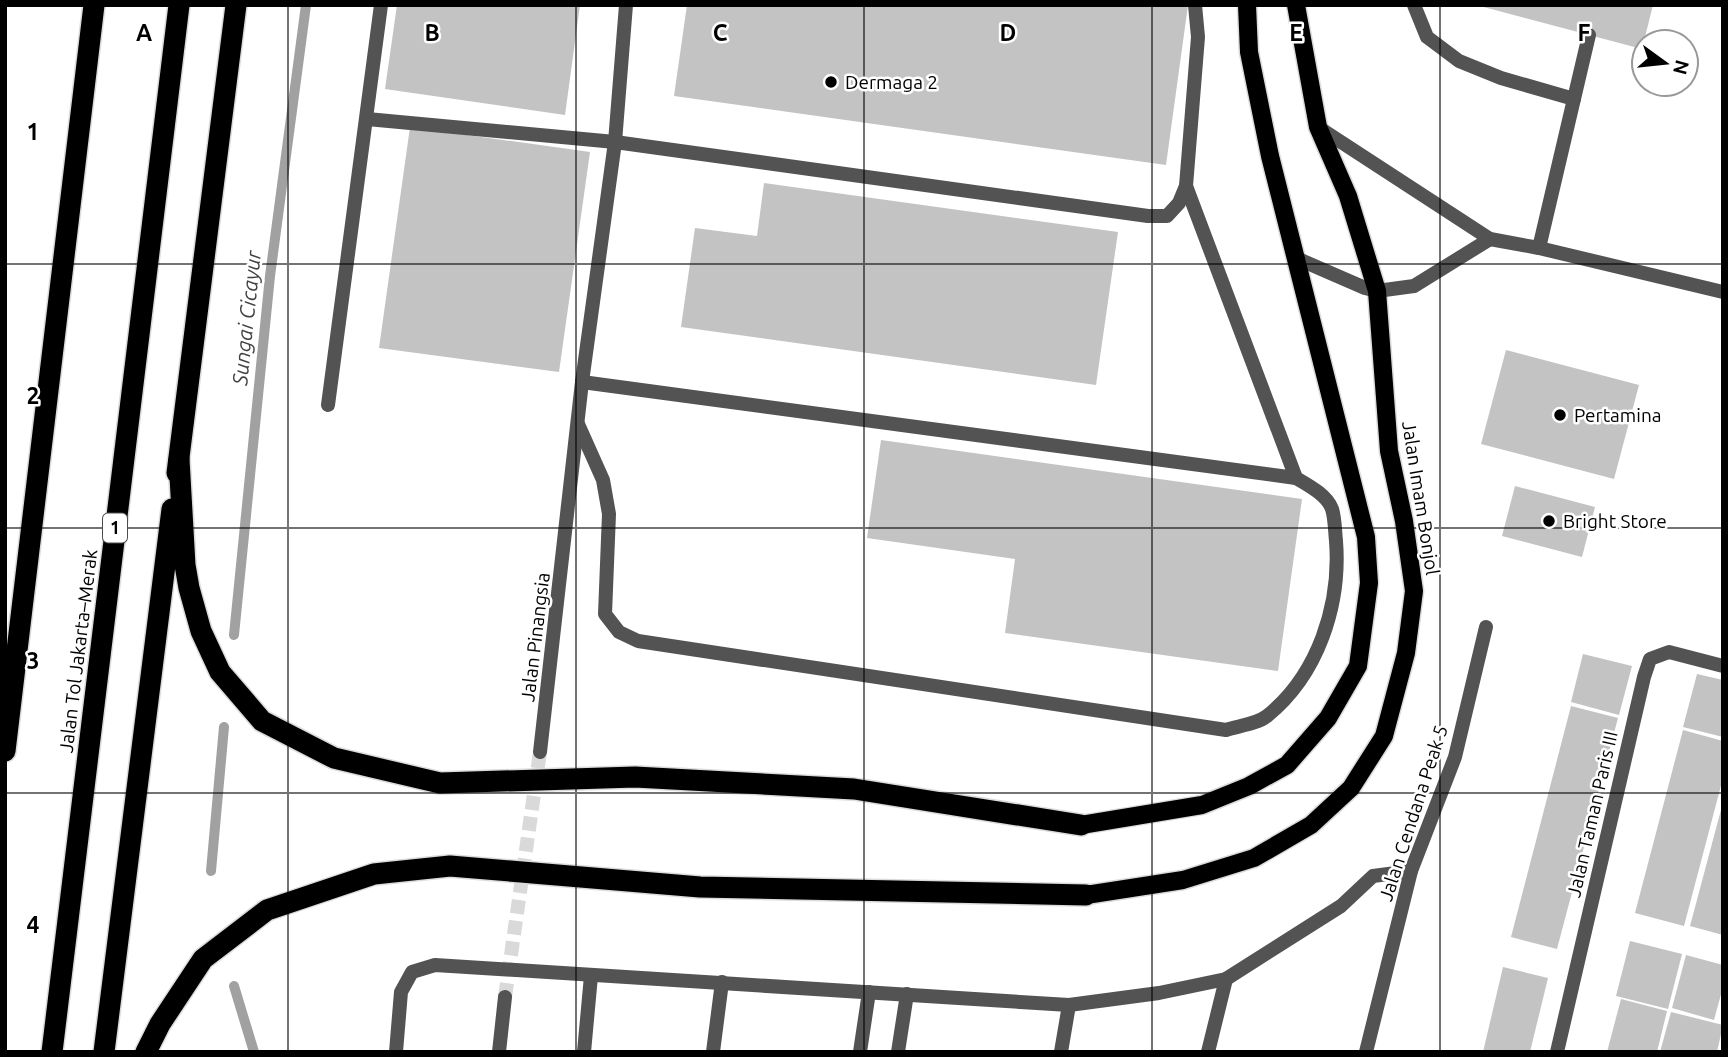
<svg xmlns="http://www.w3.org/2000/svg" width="1728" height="1057" font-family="Ubuntu,sans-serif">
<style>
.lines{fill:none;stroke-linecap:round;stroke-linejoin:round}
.stream{stroke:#a1a1a1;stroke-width:10}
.building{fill:#c3c3c3}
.street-tunnel{stroke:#d9d9d9;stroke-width:14;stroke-dasharray:14 7;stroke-linecap:butt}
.primary-casing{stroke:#dbdbdb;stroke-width:21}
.highway-casing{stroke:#dbdbdb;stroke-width:24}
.lane{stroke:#535353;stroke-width:14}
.street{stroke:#535353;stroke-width:14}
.primary{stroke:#000;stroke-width:18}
.highway{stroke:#000;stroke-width:21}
.grid{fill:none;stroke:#000;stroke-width:2;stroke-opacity:0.55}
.poi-dot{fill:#000;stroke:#fff;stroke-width:2.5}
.labels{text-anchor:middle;stroke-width:5;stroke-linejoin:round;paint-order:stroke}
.shield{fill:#fff;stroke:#4c4c4c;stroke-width:2}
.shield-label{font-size:18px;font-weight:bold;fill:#000}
.poi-label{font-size:19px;fill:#000;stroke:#fff;text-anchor:start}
.street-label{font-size:19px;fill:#000;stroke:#fff}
.water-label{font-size:21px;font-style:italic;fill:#424242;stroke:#fff}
.grid-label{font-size:23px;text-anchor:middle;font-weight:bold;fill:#000;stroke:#fff;stroke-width:5;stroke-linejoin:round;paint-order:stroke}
</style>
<rect width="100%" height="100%" fill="#fff"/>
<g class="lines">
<g class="stream">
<polyline points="234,635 270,276 306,5"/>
<polyline points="211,871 224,727"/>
<polyline points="234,986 254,1052"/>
</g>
</g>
<g class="building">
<polygon points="397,5 580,5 565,115 385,89"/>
<polygon points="687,5 1188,5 1166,165 674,96"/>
<polygon points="1476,5 1653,5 1642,49"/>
<polygon points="410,127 590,152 559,372 379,348"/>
<polygon points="764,183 1118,232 1096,385 681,327 695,228 757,236"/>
<polygon points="1506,350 1639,385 1614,479 1481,444"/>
<polygon points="881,440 1302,499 1278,671 1005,633 1015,559 867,538"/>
<polygon points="1515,486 1595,507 1582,557 1502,536"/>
<polygon points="1583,654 1632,666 1619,715 1571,702"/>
<polygon points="1697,674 1723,680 1723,737 1683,727"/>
<polygon points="1571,706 1618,718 1557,949 1511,937"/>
<polygon points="1683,730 1723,741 1723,778 1684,926 1635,913"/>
<polygon points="1722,806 1723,807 1723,935 1690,926"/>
<polygon points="1630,941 1682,954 1668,1009 1616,996"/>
<polygon points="1686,955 1723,965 1723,987 1714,1020 1672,1008"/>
<polygon points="1503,967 1548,978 1530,1052 1483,1052"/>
<polygon points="1621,999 1667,1011 1657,1052 1607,1052"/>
<polygon points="1671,1012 1723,1025 1717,1052 1660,1052"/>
</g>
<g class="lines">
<polyline class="street-tunnel" points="505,997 540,752"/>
<g class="primary-casing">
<g id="primary">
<polyline points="1081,825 1202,805 1249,786 1287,765 1328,718 1358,666 1369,583 1366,537 1270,156 1249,52 1247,5"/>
<polyline points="1086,895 1183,880 1254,858 1311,825 1351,788 1384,736 1406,653 1414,591 1404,521 1389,451 1377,291 1348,196 1318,127 1296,5"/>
</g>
</g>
<g class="highway-casing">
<g id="highway">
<polyline points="179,459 185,565 189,588 201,631 220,672 262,721 334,758 440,783 635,777 854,789 1081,825"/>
<polyline points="177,473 236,5"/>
<polyline points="5,751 94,5"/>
<polyline points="52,1052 179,5"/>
<polyline points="104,1052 172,509"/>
<polyline points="146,1052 160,1024 203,959 267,910 374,874 450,866 700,887 1086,895"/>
</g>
</g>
<g class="lane">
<polyline points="1414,5 1427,37 1459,61 1501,78 1574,99"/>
<polyline points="367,119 615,142 1148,216 1167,216 1179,203 1186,186 1198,37 1195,5"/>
<polyline points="1186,186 1296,478"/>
<polyline points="1539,248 1589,35"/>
<polyline points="328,405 381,5"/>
<path d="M578,424L603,480L609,514L605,614L619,632L638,641L1226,730C1238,726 1257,724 1267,716C1318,675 1341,605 1336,541C1335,532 1335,518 1332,509C1327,495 1308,485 1296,478L582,382"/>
<polyline points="540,752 582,382 615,142 626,5"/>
</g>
<g class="street">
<polyline points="1318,127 1490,239 1539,248 1723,292"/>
<polyline points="1296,258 1365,288 1377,291 1414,286 1490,239"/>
<polyline points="396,1052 401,992 412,972 435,965 1069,1005 1159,993 1226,979 1341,906 1373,876 1411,871"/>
<polyline points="499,1052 505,997"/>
<polyline points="584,1052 591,976"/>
<polyline points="713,1052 722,982"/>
<polyline points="860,1052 869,992"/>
<polyline points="898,1052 907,994"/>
<polyline points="1061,1052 1069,1005"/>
<polyline points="1208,1052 1226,979"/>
<polyline points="1366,1052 1411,871 1455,757 1486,627"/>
<polyline points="1557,1052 1644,677 1650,659 1669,652 1723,666"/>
</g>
<use href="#primary" class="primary"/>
<use href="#highway" class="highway"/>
</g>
<path class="grid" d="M288,5V1052M576,5V1052M864,5V1052M1152,5V1052M1440,5V1052M5,264H1723M5,528H1723M5,793H1723"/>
<g class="poi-dot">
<circle cx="831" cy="82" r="7"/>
<circle cx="1560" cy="415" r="7"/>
<circle cx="1549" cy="521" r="7"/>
</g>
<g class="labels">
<rect class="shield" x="103" y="513.5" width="24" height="29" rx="5"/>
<g class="shield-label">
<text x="115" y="534">1</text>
</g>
<g class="poi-label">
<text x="845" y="89">Dermaga 2</text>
<text x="1574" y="422">Pertamina</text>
<text x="1563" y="528">Bright Store</text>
</g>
<g class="street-label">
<text transform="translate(1421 498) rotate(81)" y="7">Jalan Imam Bonjol</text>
<text transform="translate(535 637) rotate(-83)" y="7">Jalan Pinangsia</text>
<text transform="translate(78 651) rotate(-83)" y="7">Jalan Tol Jakarta–Merak</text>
<text transform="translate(1413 813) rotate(-72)" y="7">Jalan Cendana Peak 5</text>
<text transform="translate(1592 814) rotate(-77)" y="7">Jalan Taman Paris III</text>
</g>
<g class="water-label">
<text transform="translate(247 318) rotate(-84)" y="7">Sungai Cicayur</text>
</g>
</g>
<g class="grid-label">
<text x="144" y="41">A</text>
<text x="432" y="41">B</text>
<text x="720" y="41">C</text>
<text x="1008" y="41">D</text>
<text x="1296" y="41">E</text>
<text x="1584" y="41">F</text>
<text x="33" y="140">1</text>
<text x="33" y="404">2</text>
<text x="33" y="669">3</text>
<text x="33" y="933">4</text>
</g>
<rect width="1728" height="1057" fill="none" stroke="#000000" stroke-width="14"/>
<g transform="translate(1665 63) rotate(105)"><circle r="33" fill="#ffffff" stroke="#999999" stroke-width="2"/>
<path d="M0-5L12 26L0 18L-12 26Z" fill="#000000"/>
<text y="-10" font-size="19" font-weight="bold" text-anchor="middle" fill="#000000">N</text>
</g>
</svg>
